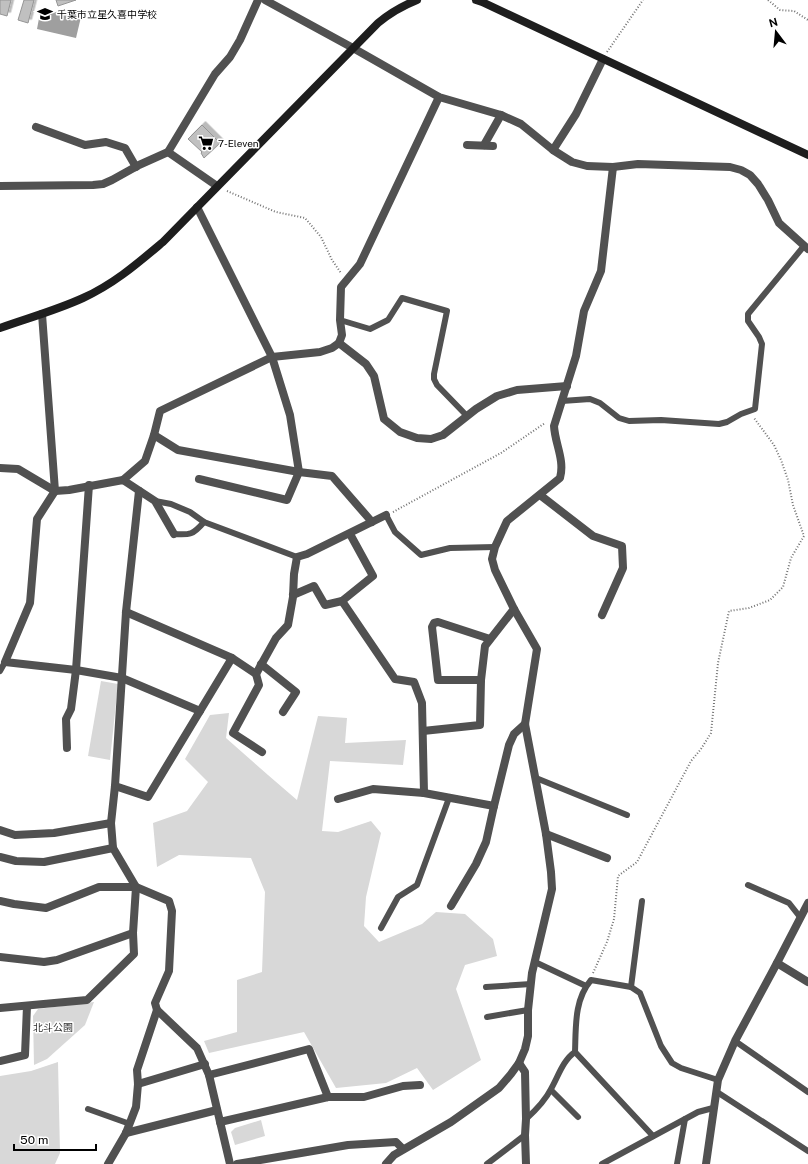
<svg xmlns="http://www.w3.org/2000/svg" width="808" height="1164" font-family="'Public Sans','Noto Sans JP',sans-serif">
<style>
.green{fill:#d8d8d8}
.water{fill:#9f9f9f}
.building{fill:#c0c0c0;stroke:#959595;filter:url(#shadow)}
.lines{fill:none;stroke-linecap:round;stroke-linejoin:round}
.path{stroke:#737373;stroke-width:2;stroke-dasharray:1 2;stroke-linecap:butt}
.lane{stroke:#515151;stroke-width:6}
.street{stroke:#515151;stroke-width:8}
.secondary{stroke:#1e1e1e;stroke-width:8}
.labels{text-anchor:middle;stroke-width:3;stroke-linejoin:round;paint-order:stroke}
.poi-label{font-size:10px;fill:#000;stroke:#fff;text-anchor:start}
.park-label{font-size:10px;fill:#2f2f2f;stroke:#fff}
</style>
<defs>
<filter id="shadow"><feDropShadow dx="3.5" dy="-3.5" stdDeviation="0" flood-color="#0004"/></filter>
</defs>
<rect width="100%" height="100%" fill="#fff"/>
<g class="green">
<polygon points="101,681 118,684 110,760 88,756"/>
<polygon points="229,713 226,738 268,775 297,800 318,716 347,718 345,743 406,740 403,765 330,761 322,831 338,832 371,821 381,833 366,897 364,926 379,942 422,924 436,912 465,914 493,939 497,956 465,965 456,989 481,1060 433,1090 417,1068 386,1083 336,1088 304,1032 209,1053 204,1041 237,1032 237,980 262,972 265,892 251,858 179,855 157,867 153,823 187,811 208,782 185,759 210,715"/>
<polygon points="94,1002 85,1025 47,1059 34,1065 33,1016 38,1009"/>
<polygon points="58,1062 60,1153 55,1164 0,1164 0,1076 31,1071"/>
<polygon points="261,1120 265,1136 235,1145 231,1132 235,1128"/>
</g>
<polygon class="water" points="41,8 81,17 76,38 37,29"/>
<g class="building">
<polygon points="0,0 11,0 7,16 0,14"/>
<polygon points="24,0 34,0 28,23 18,20"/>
<polygon points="56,0 76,0 58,6"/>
<polygon points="202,125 220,143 204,158 201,153 202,152 188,139"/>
</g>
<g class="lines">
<g class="path">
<polyline points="768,0 780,10 794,11 808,20"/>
<polyline points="607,52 643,0"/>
<polyline points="227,191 276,212 305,218 321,237 332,260 341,273"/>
<polyline points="393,512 501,453 545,423"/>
<polyline points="593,973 607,942 614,919 618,876 637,862 691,761 701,749 711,733 718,663 729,611 749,608 770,600 783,587 791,558 804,536 793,505 788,480 781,460 774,445 754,418"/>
</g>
<g class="lane">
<polyline points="340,320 370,329 388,320 402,298 447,311 434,374 434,379 437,385 467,416"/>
<polyline points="562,401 590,399 600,403 619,418 629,421 661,420 719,424 727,422 741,414 755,409 762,344 759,337 748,321 748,314 804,246"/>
<polyline points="155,501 171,504 190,512 204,522 297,557"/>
<polyline points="386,515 395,532 421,555 450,548 495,547"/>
<path d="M174,534C190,535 193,535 204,522"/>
<polyline points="0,671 5,662"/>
<polyline points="536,778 627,815"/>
<polyline points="748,885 789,903 800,917"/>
<polyline points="381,928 398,897 417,885 449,798"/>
<polyline points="535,962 586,986"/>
<polyline points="486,987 531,984"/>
<polyline points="631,987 642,901"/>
<polyline points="487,1017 528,1010"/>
<polyline points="735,1041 808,1092"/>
<polyline points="551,1090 578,1117"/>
<polyline points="717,1092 808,1151"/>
<polyline points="88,1109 130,1124"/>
<path d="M526,1119C536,1110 545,1101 551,1089C558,1077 563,1060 575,1052"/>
<path d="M653,1136L575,1052C576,1027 574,1000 591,980L631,987L640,993L661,1046L672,1063L681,1068L718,1080"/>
<polyline points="487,1164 525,1135"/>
<polyline points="602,1164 698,1112 713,1108"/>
<polyline points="677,1164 685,1119"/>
</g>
<g class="street">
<polyline points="265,0 353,48 439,97 501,115 521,124 553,150 572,162 587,166 613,167 638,164 730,167 741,170 750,175 758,184 768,200 779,223 808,249"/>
<polyline points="36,127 85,145 106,142 125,148 136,167"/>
<polyline points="467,145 493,146"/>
<polyline points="484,145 501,115"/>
<polyline points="553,150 576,114 603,59"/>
<polyline points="168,152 217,186"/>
<polyline points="0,186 93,185 103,184 112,180 139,165 168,152 215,74 230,57 240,40 258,0"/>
<polyline points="197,207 272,357 290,415 299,472 287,500 199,479"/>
<polyline points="42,314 55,491 37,519 30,603 5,662 76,670 122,678 200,711"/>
<polyline points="339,343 366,364 374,376 384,419 400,432 417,438 431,439 443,435 476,409 497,396 517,390 567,386"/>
<polyline points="154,435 178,450 299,472 332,476 372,522"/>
<polyline points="0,468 18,469 55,491 69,490 123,480 155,501 174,534"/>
<polyline points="123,480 145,461 154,435 160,411 272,357 320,352 332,348 339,343 342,335 340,320 341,287 360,264 439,97"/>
<polyline points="540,495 593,536 622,546 623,568 602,615"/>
<polyline points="293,595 314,586 325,605 342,601 373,576 350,534"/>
<polyline points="342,601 395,679 414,682 422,703 424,793"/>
<polyline points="126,612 232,658 256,674 259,685 233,733 262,752"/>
<polyline points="261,664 296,692 283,712"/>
<polyline points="256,674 276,638 288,625 293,597 294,574 297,557 307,554 386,515"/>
<polyline points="481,680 438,680 432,627 434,623 438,622 490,639"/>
<polyline points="423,731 480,725 481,680 485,646 514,609"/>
<polyline points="67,748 66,719 71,709 76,670 89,485"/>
<polyline points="115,786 148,797 232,658"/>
<polyline points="338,799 373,789 424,793 494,806"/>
<polyline points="0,830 15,835 54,833 111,823"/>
<polyline points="546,834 607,858"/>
<polyline points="0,857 16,861 44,862 113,848"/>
<polyline points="0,901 14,904 46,908 99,887 136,887 169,901 172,911 169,971 155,1003 157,1010 197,1048 209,1075 230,1164"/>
<polyline points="451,906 476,864 486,842 494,806 509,745 514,734 525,724"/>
<polyline points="0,957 44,962 57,960 133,933"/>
<polyline points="777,963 808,982"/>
<polyline points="0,1008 87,1000 134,954 133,933 136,887 113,848 111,823 115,786 126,612 139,491"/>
<polyline points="0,1061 25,1055 27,1006"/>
<polyline points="519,1063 525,1072 526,1119 525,1135 526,1164"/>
<polyline points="209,1075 309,1049 328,1097"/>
<polyline points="138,1084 205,1064"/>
<polyline points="220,1122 328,1097 364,1097 403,1086 420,1085"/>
<polyline points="126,1133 217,1110"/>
<polyline points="108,1164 126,1133 136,1107 138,1084 137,1070 157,1010"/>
<polyline points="237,1164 348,1145 396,1142 403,1149"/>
<path d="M386,1164L394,1155L451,1122L499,1088L511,1074L519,1063L525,1049L528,1036V1010L532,973L552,889L551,872L546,834L525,724L537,649L514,609L495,570L492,559L495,547L507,521L560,478C565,460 555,444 554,426L576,356L584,311L601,271L613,167"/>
<polyline points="706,1164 718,1080 735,1041 777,963 808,903"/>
</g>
<g class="secondary">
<polyline points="476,0 482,2 808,155"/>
<path d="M0,328C28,318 57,310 83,298C114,284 138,263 163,242L378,23C390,13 402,6 417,0"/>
</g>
</g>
<defs>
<g id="school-bare" transform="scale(1.2)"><path d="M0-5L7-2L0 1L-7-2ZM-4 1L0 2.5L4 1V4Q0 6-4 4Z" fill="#000" stroke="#fff" stroke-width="2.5" paint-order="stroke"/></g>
<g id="supermarket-bare" transform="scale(1.2)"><path d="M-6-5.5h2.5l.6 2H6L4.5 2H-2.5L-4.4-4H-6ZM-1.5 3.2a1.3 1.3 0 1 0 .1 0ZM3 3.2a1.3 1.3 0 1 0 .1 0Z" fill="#000" stroke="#fff" stroke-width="2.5" paint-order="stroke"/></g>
</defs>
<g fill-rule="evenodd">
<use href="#school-bare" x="45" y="14"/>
<use href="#supermarket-bare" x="206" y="143"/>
</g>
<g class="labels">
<g class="poi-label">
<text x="57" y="18">千葉市立星久喜中学校</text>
<text x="218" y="147">7-Eleven</text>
</g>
<g class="park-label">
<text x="53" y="1031">北斗公園</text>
</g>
</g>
<g transform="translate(776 32) rotate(344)" stroke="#ffffff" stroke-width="3" paint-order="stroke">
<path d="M0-3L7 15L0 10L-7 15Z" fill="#000000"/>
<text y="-6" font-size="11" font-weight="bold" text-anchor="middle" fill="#000000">N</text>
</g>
<path d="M14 1144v6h82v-6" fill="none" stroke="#000000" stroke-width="2"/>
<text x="20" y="1144" font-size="12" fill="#000000" stroke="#ffffff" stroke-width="3" paint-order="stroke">50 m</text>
</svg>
